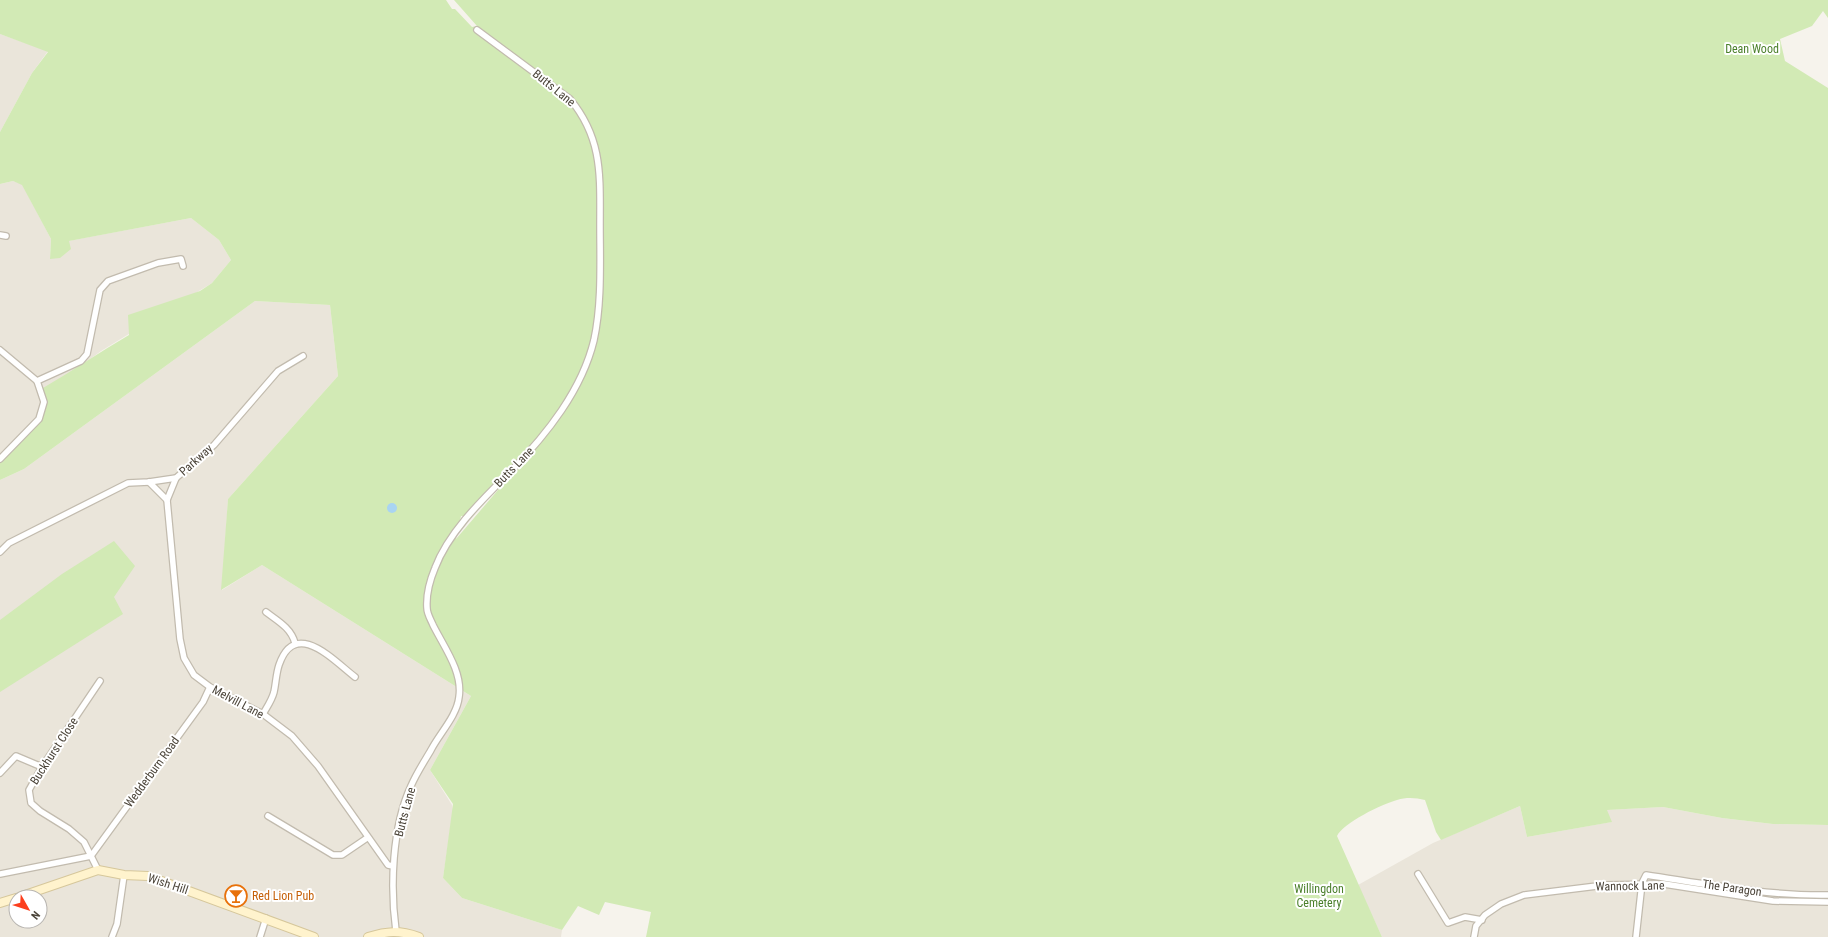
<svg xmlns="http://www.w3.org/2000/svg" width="1828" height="937" font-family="'Roboto Condensed',sans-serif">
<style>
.residential{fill:#eae5da;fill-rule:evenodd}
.green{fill:#d2eab5;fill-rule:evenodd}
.water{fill:#a9d4f2}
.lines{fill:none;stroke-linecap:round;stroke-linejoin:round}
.street-casing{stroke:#c2bbae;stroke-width:8}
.secondary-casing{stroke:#d6c79b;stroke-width:10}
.street{stroke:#fff;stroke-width:5.5}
.secondary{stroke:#fff3cd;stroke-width:8}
.labels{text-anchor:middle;stroke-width:4;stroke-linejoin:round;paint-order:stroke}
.park-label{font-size:12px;fill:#4a7f2a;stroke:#fff}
.street-label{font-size:12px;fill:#4b4439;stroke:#fff}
.food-label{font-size:12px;fill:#c56008;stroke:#fff;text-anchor:start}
</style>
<rect width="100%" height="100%" fill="#f6f3ec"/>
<g class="residential">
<polygon points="0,34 48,51 32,73 0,132"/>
<polygon points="13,181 22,184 51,239 50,258 70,249 68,241 191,218 219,240 231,260 212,283 101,351 78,368 41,412 7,456 0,463 0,184"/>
<path d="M255,301L330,305L338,376L228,499L222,590L262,565L471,696L430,770L452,805L453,810L443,878L462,898L562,930L561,937H0V480L24,469ZM16,897H40V921H16Z"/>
<polygon points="1520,806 1527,837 1611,822 1606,810 1663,807 1722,818 1773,824 1828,825 1828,937 1382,937 1358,885 1433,843"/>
</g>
<g class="green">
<path d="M0,0H446L452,9H455L472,27L477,26L454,0H1828V18L1823,11L1812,26L1780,39L1785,61L1828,88V825L1773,824L1722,818L1663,807L1607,810L1612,822L1527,837L1520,806L1441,840L1436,832L1425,800C1416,798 1407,797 1397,800C1382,804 1343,823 1337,836L1382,937H646L651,912L605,902L599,915L578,906L562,930L462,898L443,878L453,804L430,770L471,696L262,565L221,590L228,499L338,376L330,305L255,301L24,469L0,480V463L7,456L41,412L43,388C72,371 100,352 129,335L128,315L200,291L212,283L231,260L219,240L191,218L69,241L71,249L60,258L50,259L51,239L22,185L13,181L0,184V132L32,73L48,52L0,34ZM510,476L456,539L461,516H466Z"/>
<polygon points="114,541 135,566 114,597 123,614 0,692 0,620 62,574"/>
</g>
<circle class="water" cx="392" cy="508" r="5"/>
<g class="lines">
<g class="street-casing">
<g id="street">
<polyline points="0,235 6,236"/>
<polyline points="0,350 37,381 44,402 39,419 0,459"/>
<polyline points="37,381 81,361 87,354 100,290 108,281 158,263 181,259 183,266"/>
<polyline points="176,478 167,500 180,639 184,658 194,675 210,687 263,714 292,736 318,766 388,865 393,866"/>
<polyline points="149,482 167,500"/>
<polyline points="0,552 9,543 128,483 149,482 176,478 214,445 278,371 303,356"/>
<path d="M266,612C278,621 291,628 295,643"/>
<path d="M263,714C267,707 272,700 274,692C276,683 276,674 279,665C295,618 333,660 355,677"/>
<polyline points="0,773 16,756 42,767"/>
<polyline points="268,816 333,855 342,855 367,838"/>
<polyline points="98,870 84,842 69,829 40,811 31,803 29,790 42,767 100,681"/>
<polyline points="0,874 91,856 203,702 210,687"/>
<polyline points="1418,874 1448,923 1465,917 1482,920"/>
<path d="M396,931C390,887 392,827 411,786C416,774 424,762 431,750C439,734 457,716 459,697C463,672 444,647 433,625C431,620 427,614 427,608C426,594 430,580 435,568C449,531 484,498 511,471C547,434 582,390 594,340C602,303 600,262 600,225C600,176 603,139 570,99L477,30"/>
<polyline points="112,937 117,924 124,875"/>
<polyline points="260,937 266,918"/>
<polyline points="1474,937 1476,926 1485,915 1501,904 1524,895 1605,885 1664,884 1773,901 1828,902"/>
<path d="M1636,937L1642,883L1646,875C1706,884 1767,896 1828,895"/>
</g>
</g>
<g class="secondary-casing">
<g id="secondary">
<polyline points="19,897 98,870 124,875 148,876 314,937"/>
<polyline points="0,903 16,898"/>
<path d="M368,937C387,931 399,930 419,937"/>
</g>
</g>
<use href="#street" class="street"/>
<use href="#secondary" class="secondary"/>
</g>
<defs>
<g id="bar-ring" transform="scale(1.15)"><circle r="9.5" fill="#fff" stroke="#e8710a" stroke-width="1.5"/><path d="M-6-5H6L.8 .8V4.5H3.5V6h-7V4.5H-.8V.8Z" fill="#e8710a"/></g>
</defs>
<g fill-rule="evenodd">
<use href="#bar-ring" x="236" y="896"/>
</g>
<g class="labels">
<g class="park-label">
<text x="1752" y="53">Dean Wood</text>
<text x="1319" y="893">Willingdon<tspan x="1319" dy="14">Cemetery</tspan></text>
</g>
<g class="street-label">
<text transform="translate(554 88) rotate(39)" y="4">Butts Lane</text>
<text transform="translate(196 460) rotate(-42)" y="4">Parkway</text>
<text transform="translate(514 467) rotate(-46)" y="4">Butts Lane</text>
<text transform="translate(238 702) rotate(28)" y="4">Melvill Lane</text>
<text transform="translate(54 751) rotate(-57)" y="4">Buckhurst Close</text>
<text transform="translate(152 772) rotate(-54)" y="4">Wedderburn Road</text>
<text transform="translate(405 812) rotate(-75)" y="4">Butts Lane</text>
<text transform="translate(168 884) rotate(18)" y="4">Wish Hill</text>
<text transform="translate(1630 886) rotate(-1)" y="4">Wannock Lane</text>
<text transform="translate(1732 888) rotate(8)" y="4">The Paragon</text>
</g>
<g class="food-label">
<text x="252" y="900">Red Lion Pub</text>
</g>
</g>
<g transform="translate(28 909) rotate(129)"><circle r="19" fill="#ffffff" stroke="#b7b4b0"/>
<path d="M0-3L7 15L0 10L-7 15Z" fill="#fc3f1d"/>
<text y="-6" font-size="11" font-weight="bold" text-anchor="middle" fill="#4b4439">N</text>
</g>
</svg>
